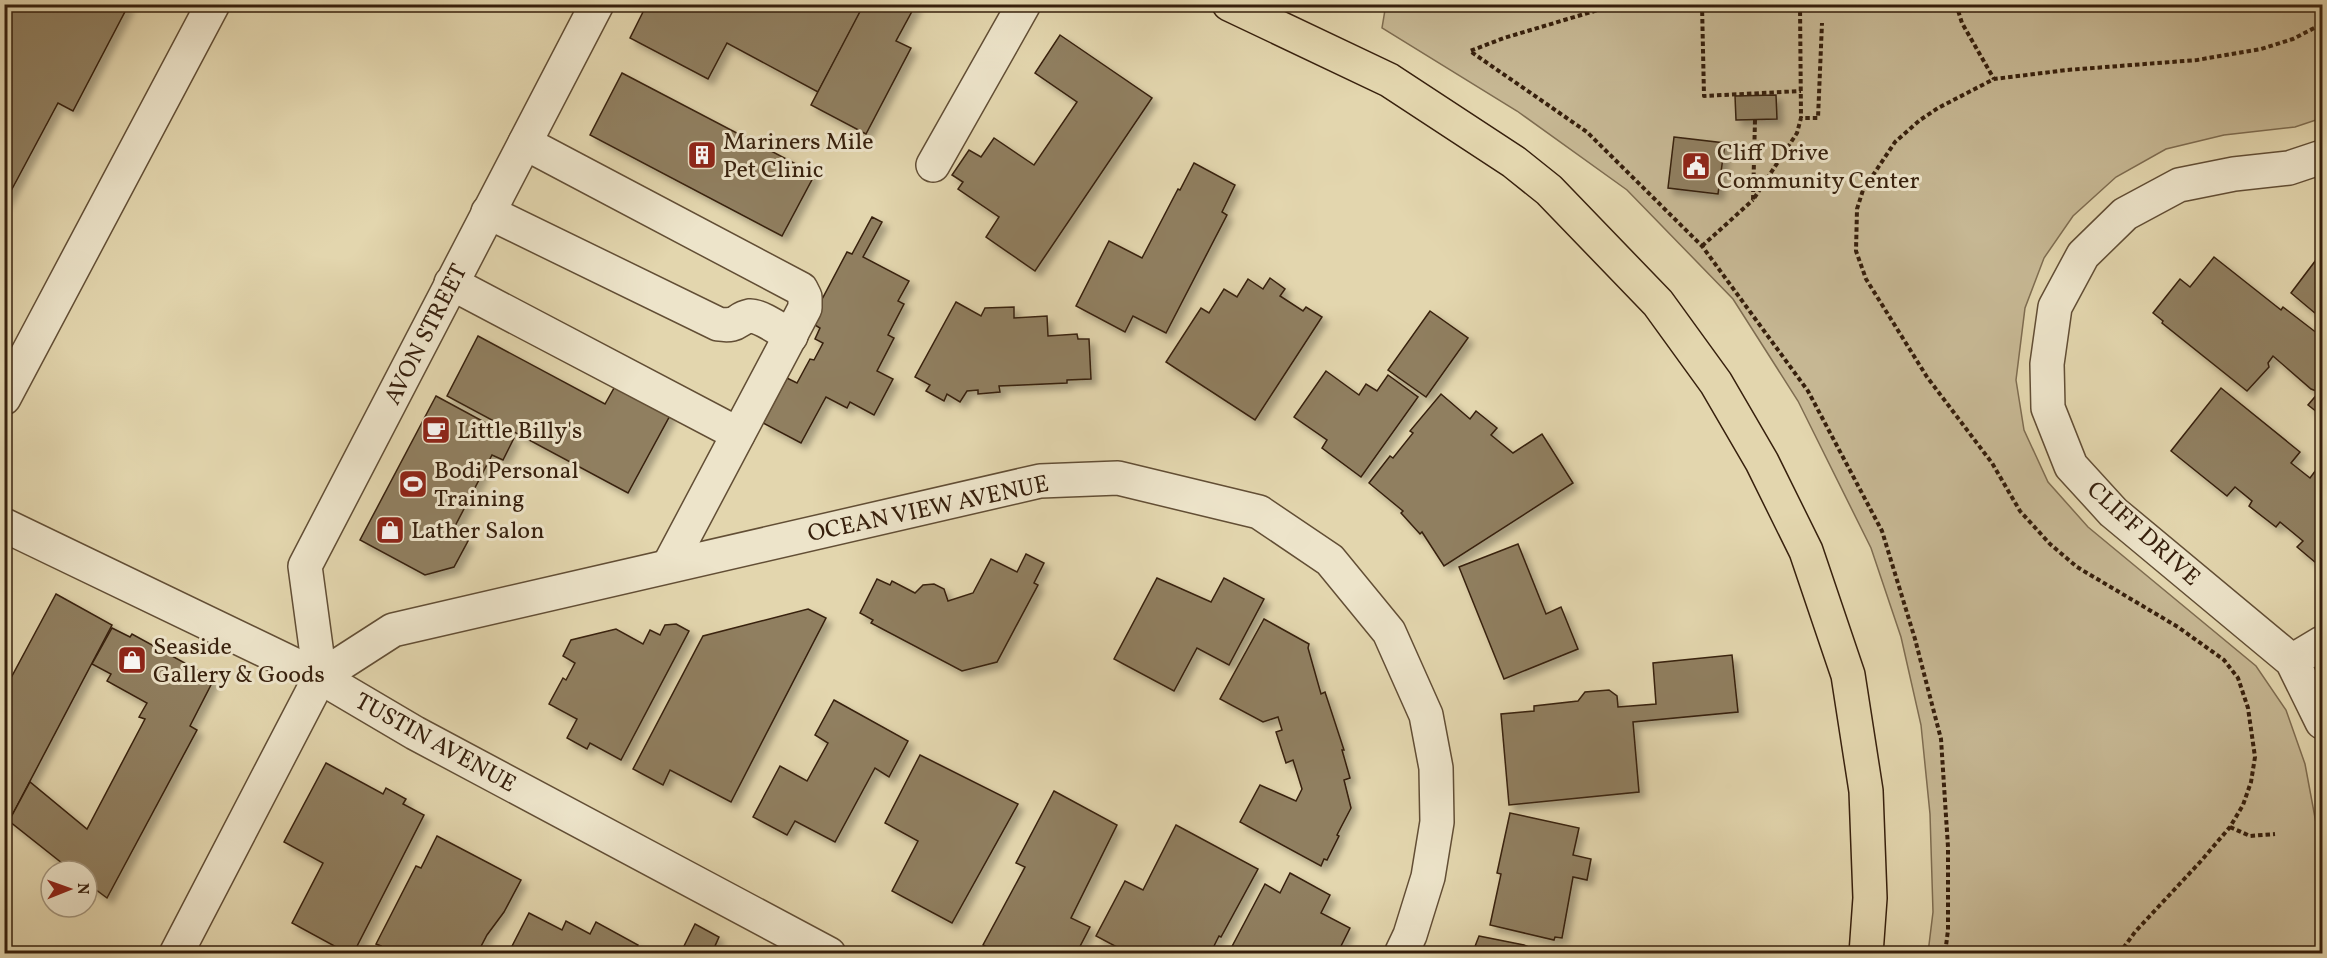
<svg xmlns="http://www.w3.org/2000/svg" width="2327" height="958" font-family="Vollkorn,serif">
<style>
.green{fill:#c6b793;stroke:#7e6c50;stroke-width:1.5}
.building{fill:#907f61;stroke:#37200d;stroke-width:1.5;filter:url(#shadow)}
.lines{fill:none;stroke-linecap:round;stroke-linejoin:round}
.minor-casing{stroke:#624e35;stroke-width:36}
.major-casing{stroke:#37200d;stroke-width:36}
.path{stroke:#37200d;stroke-width:4;stroke-dasharray:4.5 3;stroke-linecap:butt}
.minor{stroke:#ede4ca;stroke-width:33}
.major{stroke:#e3d6ae;stroke-width:33}
.labels{text-anchor:middle;stroke-width:6;stroke-linejoin:round;paint-order:stroke}
.poi-label{font-size:24px;fill:#37200d;stroke:#ede4ca;text-anchor:start}
.street-label{font-size:24px;fill:#37200d;stroke:#ede4ca}
</style>
<defs>
<filter id="shadow"><feDropShadow dx="5.5" dy="5.5" stdDeviation="3" flood-color="#0004"/></filter>
</defs>
<rect width="100%" height="100%" fill="#e3d6ae"/>
<filter id="stains"><feTurbulence type="fractalNoise" baseFrequency=".00333" numOctaves="4"/><feColorMatrix values="0 0 0 0 .2 0 0 0 0 .09 0 0 0 0 .02 0 0 0 .5 -.17"/></filter>
<radialGradient id="worn" r=".72"><stop offset=".6" stop-color="#630" stop-opacity="0"/><stop offset="1" stop-color="#630" stop-opacity=".3"/></radialGradient>
<polygon class="green" points="1386,4 2322,5 2322,118 2295,127 2224,135 2166,149 2116,177 2073,216 2044,258 2025,308 2016,380 2024,430 2048,482 2088,527 2256,666 2286,710 2305,764 2322,855 2322,953 1928,953 1933,912 1930,814 1921,725 1901,637 1871,548 1798,401 1733,299 1627,190 1517,111 1382,28"/>
<g class="building">
<polygon points="4,4 129,4 73,111 58,103 4,204"/>
<polygon points="647,4 848,4 861,11 818,92 727,43 708,79 630,38"/>
<polygon points="864,4 916,4 896,41 911,48 866,134 811,105"/>
<polygon points="1060,35 1152,98 1035,271 986,237 999,217 958,189 963,182 952,175 969,150 981,157 994,138 1034,165 1077,102 1035,73"/>
<polygon points="622,73 815,174 782,236 590,135"/>
<polygon points="1776,95 1777,119 1736,120 1735,96"/>
<polygon points="1674,137 1725,143 1718,194 1668,188"/>
<polygon points="1194,163 1235,185 1222,212 1227,215 1166,333 1133,316 1125,332 1076,306 1109,241 1142,258 1178,189 1180,190"/>
<polygon points="872,217 882,222 863,257 909,281 898,301 904,304 888,335 894,338 877,371 893,379 874,415 850,402 847,408 826,397 801,443 763,423 787,378 797,383 810,359 814,360 823,343 815,339 820,328 810,322 847,252 852,254"/>
<polygon points="2319,256 2322,259 2322,319 2291,293"/>
<polygon points="2214,257 2281,310 2283,307 2322,337 2322,416 2308,405 2319,392 2311,389 2273,356 2268,363 2269,367 2247,391 2162,323 2163,321 2153,313 2180,279 2190,287"/>
<polygon points="1270,278 1285,289 1280,296 1303,311 1306,307 1322,317 1255,420 1166,362 1201,308 1209,313 1224,289 1237,297 1248,279 1263,289"/>
<polygon points="956,302 981,316 985,308 1014,307 1014,318 1047,316 1048,336 1077,334 1078,339 1089,339 1091,379 1067,380 1067,383 999,386 1000,392 978,394 978,390 967,391 960,402 947,394 944,401 926,391 930,385 915,377"/>
<polygon points="1430,311 1468,338 1426,397 1388,370"/>
<polygon points="478,336 605,404 618,381 673,410 628,493 447,396"/>
<polygon points="1326,371 1359,395 1366,384 1377,391 1388,375 1418,397 1361,477 1322,448 1327,440 1294,417"/>
<polygon points="2221,388 2300,452 2291,463 2310,478 2319,466 2322,469 2322,568 2297,547 2303,541 2280,522 2276,527 2249,506 2252,501 2235,487 2227,496 2171,451"/>
<polygon points="1441,394 1470,419 1476,411 1497,428 1491,435 1513,453 1542,434 1573,483 1444,566 1422,532 1420,534 1401,513 1403,511 1369,483 1390,456 1393,458 1413,433 1410,431"/>
<polygon points="436,396 514,438 503,460 492,455 452,532 468,541 454,567 425,575 360,540"/>
<polygon points="1518,544 1546,614 1561,607 1578,649 1504,679 1459,567"/>
<polygon points="1026,554 1044,563 1034,583 1038,585 997,662 962,671 871,623 873,620 860,613 877,579 890,585 892,581 915,593 923,585 934,584 944,589 948,601 973,593 991,559 1017,572"/>
<polygon points="1157,578 1211,602 1224,578 1264,599 1229,665 1197,648 1174,691 1114,659"/>
<polygon points="56,594 112,625 9,821 4,817 4,691"/>
<polygon points="808,609 826,618 731,802 670,770 663,785 633,769 703,636"/>
<polygon points="1264,619 1309,644 1308,648 1321,694 1325,692 1344,750 1342,750 1350,778 1344,780 1351,808 1337,835 1339,836 1327,860 1324,859 1321,866 1240,822 1260,785 1296,801 1302,789 1293,760 1286,763 1276,732 1282,730 1278,717 1263,722 1220,699"/>
<polygon points="676,624 689,631 621,760 590,743 587,749 567,738 577,719 549,704 563,678 566,680 575,663 563,656 571,640 616,629 643,644 650,630 660,635 665,625"/>
<polygon points="112,628 130,637 132,634 214,679 190,726 197,730 107,898 87,883 87,871 72,871 9,821 30,782 87,829 145,719 139,717 147,703 107,681 111,674 92,664"/>
<polygon points="1732,655 1738,712 1633,722 1639,792 1509,805 1501,714 1534,711 1534,706 1578,701 1585,692 1609,690 1617,696 1618,707 1656,704 1653,663"/>
<polygon points="834,700 908,741 889,777 875,768 835,842 795,821 787,835 753,817 780,766 807,781 828,743 815,735"/>
<polygon points="920,755 1018,804 952,923 892,891 918,841 885,823"/>
<polygon points="326,763 383,794 386,788 406,799 403,804 424,815 353,954 349,954 292,923 323,863 284,842"/>
<polygon points="1054,791 1117,825 1071,918 1090,927 1076,954 1000,954 983,945 1025,867 1016,863"/>
<polygon points="1510,813 1579,828 1573,855 1591,859 1587,880 1573,877 1562,938 1555,937 1554,940 1490,925 1501,874 1497,873"/>
<polygon points="1176,825 1258,869 1221,937 1219,936 1210,954 1130,954 1096,936 1125,881 1143,890"/>
<polygon points="437,836 521,880 504,912 487,935 477,954 377,954 381,946 376,944 416,866 421,868"/>
<polygon points="1290,873 1330,895 1321,913 1350,928 1337,954 1228,954 1265,884 1280,893"/>
<polygon points="529,913 562,930 566,921 590,934 596,922 638,945 633,954 508,954"/>
<polygon points="695,924 719,937 715,946 730,954 680,954"/>
<polygon points="1479,936 1524,945 1545,954 1472,954"/>
</g>
<g class="lines">
<g class="minor-casing">
<g id="minor">
<polyline points="525,143 801,289 805,297 805,308 669,565"/>
<polyline points="2322,157 2289,168 2234,174 2179,185 2125,214 2083,255 2055,307 2047,364 2048,408 2071,466 2113,512 2292,661 2322,722"/>
<polyline points="933,165 1024,4"/>
<path d="M488,212L718,324C740,327 735,319 750,316C759,315 782,331 791,336"/>
<polyline points="451,283 738,434"/>
<polyline points="4,398 213,4"/>
<polyline points="4,525 320,677 415,733 829,954"/>
<polyline points="2292,661 2322,643"/>
<polyline points="320,677 305,566 597,4"/>
<polyline points="176,954 320,677 393,630 1040,481 1118,478 1259,512 1330,560 1389,632 1426,715 1436,768 1437,822 1428,877 1410,935 1401,954"/>
</g>
</g>
<g class="major-casing">
<polyline id="major" points="1229,4 1389,80 1514,162 1549,190 1658,303 1716,383 1762,462 1806,551 1848,675 1866,791 1870,898 1866,954"/>
</g>
<g class="path">
<polyline points="1618,4 1504,38 1470,51 1587,132 1702,246 1808,391 1882,531 1915,639 1941,739 1948,847 1948,930 1945,954"/>
<polyline points="1702,4 1704,96 1801,91"/>
<polyline points="1800,4 1801,118"/>
<polyline points="1956,4 1962,23 1994,79"/>
<polyline points="1755,120 1753,200 1797,133 1801,118 1818,118 1822,23"/>
<polyline points="1702,246 1753,200"/>
<polyline points="2230,827 2250,836 2275,834"/>
<polyline points="2119,954 2135,932 2201,861 2230,827 2243,805 2251,782 2255,757 2248,708 2238,678 2224,660 2178,627 2077,567 2050,544 2020,511 1992,463 1927,377 1866,279 1856,251 1857,209 1863,190 1895,142 1920,120 1938,108 1994,79 2067,70 2197,60 2261,49 2293,39 2322,24"/>
</g>
<use href="#minor" class="minor"/>
<use href="#major" class="major"/>
</g>
<defs>
<g id="building-square" transform="scale(1.5)"><rect x="-9" y="-9" width="18" height="18" rx="4" fill="#8f2418" stroke="#ede4ca"/><path d="M-4-6H4V6H1V3H-1V6H-4ZM-2.5-4.3h1.7v1.8h-1.7ZM.8-4.3h1.7v1.8H.8ZM-2.5-1h1.7V.8h-1.7ZM.8-1h1.7V.8H.8Z" fill="#fff"/></g>
<g id="civic-square" transform="scale(1.5)"><rect x="-9" y="-9" width="18" height="18" rx="4" fill="#8f2418" stroke="#ede4ca"/><path d="M-.6-6.5H3V-4.5H.6V-3L4-1V1h2V6H-6V1h2V-1L-.6-3ZM-1.2 2.5V6h2.4V2.5Z" fill="#fff"/></g>
<g id="cafe-square" transform="scale(1.5)"><rect x="-9" y="-9" width="18" height="18" rx="4" fill="#8f2418" stroke="#ede4ca"/><path d="M-5.5-4.5H6V0H3Q3 3.5 0 3.5H-2.5Q-5.5 3.5-5.5 0ZM3-3.2v2h1.7v-2ZM-6 4.5H4V6H-6Z" fill="#fff"/></g>
<g id="stadium-square" transform="scale(1.5)"><rect x="-9" y="-9" width="18" height="18" rx="4" fill="#8f2418" stroke="#ede4ca"/><path d="M0-5a6.5 5 0 1 0 0 10a6.5 5 0 1 0 0-10ZM-3.5-1.8h7v3.6h-7Z" fill="#fff"/></g>
<g id="shop-square" transform="scale(1.5)"><rect x="-9" y="-9" width="18" height="18" rx="4" fill="#8f2418" stroke="#ede4ca"/><path d="M-5-2.5h2.3a2.7 3.5 0 0 1 5.4 0H5L5.5 6h-11ZM-1.5-2.5h3a1.5 2.3 0 0 0-3 0Z" fill="#fff"/></g>
</defs>
<g fill-rule="evenodd">
<use href="#building-square" x="702" y="155"/>
<use href="#civic-square" x="1696" y="166"/>
<use href="#cafe-square" x="436" y="430"/>
<use href="#stadium-square" x="413" y="484"/>
<use href="#shop-square" x="390" y="530"/>
<use href="#shop-square" x="132" y="660"/>
</g>
<g class="labels">
<g class="poi-label">
<text x="723" y="149">Mariners Mile<tspan x="723" dy="28">Pet Clinic</tspan></text>
<text x="1717" y="160">Cliff Drive<tspan x="1717" dy="28">Community Center</tspan></text>
<text x="457" y="438">Little Billy's</text>
<text x="434" y="478">Bodi Personal<tspan x="434" dy="28">Training</tspan></text>
<text x="411" y="538">Lather Salon</text>
<text x="153" y="654">Seaside<tspan x="153" dy="28">Gallery &amp; Goods</tspan></text>
</g>
<g class="street-label">
<text transform="translate(425 334) rotate(-63)" y="8">AVON STREET</text>
<text transform="translate(928 508) rotate(-12)" y="8">OCEAN VIEW AVENUE</text>
<text transform="translate(2144 533) rotate(42)" y="8">CLIFF DRIVE</text>
<text transform="translate(436 742) rotate(29)" y="8">TUSTIN AVENUE</text>
</g>
</g>
<rect width="2327" height="958" fill="none" stroke="#e3d6ae" stroke-width="24"/>
<rect x="6" y="6" width="2315" height="946" fill="none" stroke="#37200d" stroke-width="3"/>
<rect x="12" y="12" width="2303" height="934" fill="none" stroke="#37200d" stroke-width="1.5"/>
<g transform="translate(69 889) rotate(89)"><circle r="28" fill="#ede4ca" stroke="#a4967e" stroke-width="1.5"/>
<path d="M0-4.5L10 22L0 15L-10 22Z" fill="#8f2418"/>
<text y="-9" font-size="16" font-weight="bold" text-anchor="middle" fill="#37200d">N</text>
</g>
<rect width="100%" height="100%" filter="url(#stains)"/>
<rect width="100%" height="100%" fill="url(#worn)"/>
</svg>
